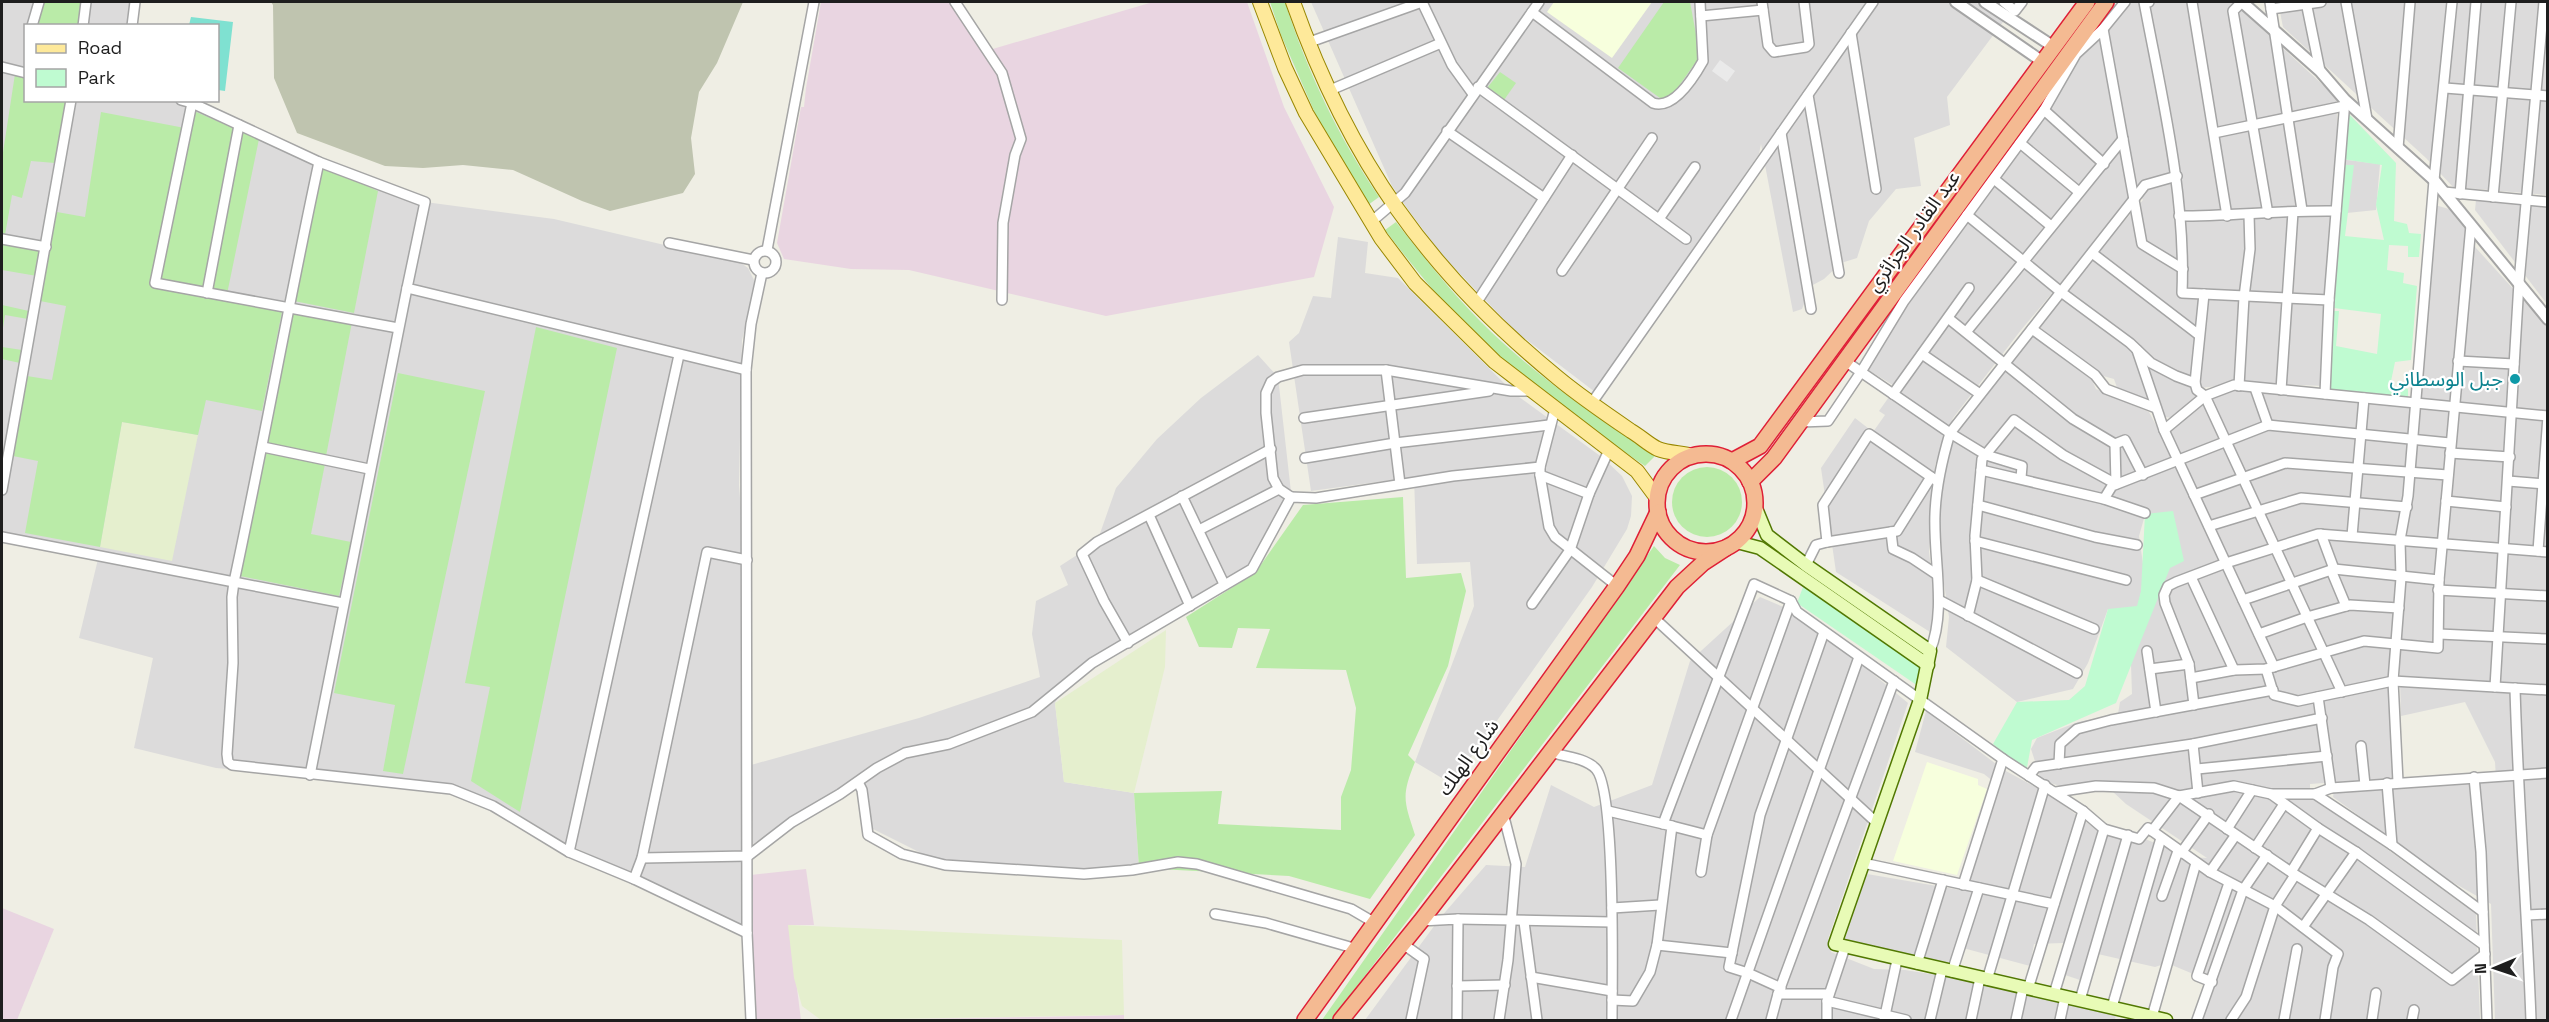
<svg xmlns="http://www.w3.org/2000/svg" width="2549" height="1022" font-family="'Space Grotesk','Noto Sans Arabic',sans-serif">
<style>
.residential{fill:#dcdbdb}
.industrial{fill:#e9d5e1}
.education{fill:#f7ffdd}
.construction{fill:#bfc4af}
.farmland{fill:#e5efce}
.grass{fill:#baeba8}
.park{fill:#bffbd1}
.pitch{fill:#7fe1d1}
.parking{fill:#eaeaea}
.lines{fill:none;stroke-linecap:round;stroke-linejoin:round}
.minor-casing{stroke:#a5a5a5;stroke-width:12}
.tertiary-casing{stroke:#a5a5a5;stroke-width:14}
.secondary-casing{stroke:#517802;stroke-width:15}
.primary-casing{stroke:#988700;stroke-width:16}
.trunk-casing{stroke:#df1f36;stroke-width:18}
.minor{stroke:#fff;stroke-width:9}
.tertiary{stroke:#fff;stroke-width:10}
.secondary{stroke:#e8fbb6;stroke-width:12}
.primary{stroke:#fee99a;stroke-width:14}
.trunk{stroke:#f4ba92;stroke-width:15}
.culture-dot{fill:#0f9aa8;stroke:#fff;stroke-width:2}
.labels{text-anchor:middle;stroke-width:4.5;stroke-linejoin:round;paint-order:stroke}
.street-label{font-size:20px;fill:#1e1e1e;stroke:#fff}
.culture-label{font-size:20px;fill:#0d838f;stroke:#fff;text-anchor:end}
</style>
<rect width="100%" height="100%" fill="#efeee4"/>
<g class="residential">
<polygon points="2,2 137,2 134,25 26,26 26,100 181,101 319,162 425,202 554,219 741,263 748,268 756,284 742,340 739,485 744,549 744,876 741,924 565,843 496,801 451,789 216,768 134,748 153,658 79,638 99,555 2,537"/>
<polygon points="1311,2 2018,2 1947,97 1950,125 1914,138 1921,186 1896,189 1869,221 1857,258 1841,263 1824,279 1811,286 1802,309 1793,312 1761,144 1759,154 1595,392 1515,331 1443,256 1409,211 1392,186"/>
<polygon points="2127,2 2233,2 2336,97 2339,159 2380,164 2376,210 2337,214 2325,386 2244,383 2200,388 2200,397 2174,418 2163,417 2158,401 2138,400 2119,393 2114,379 2096,374 2049,338 2038,324 2087,263 2143,200 2135,187 2132,198 2021,330 1953,418 1935,465 1934,508 1929,551 1935,608 1930,632 1836,572 1821,468 1855,418 1873,432 1885,415 1879,411 1896,387 1865,368 1882,339 2079,54 2098,41 2107,43 2108,31"/>
<polygon points="2278,2 2547,2 2547,195 2453,187 2426,158 2283,27"/>
<polygon points="2476,200 2547,207 2547,304 2475,210"/>
<polygon points="2435,205 2449,209 2466,230 2476,248 2547,326 2547,637 2439,631 2438,647 2398,643 2405,536"/>
<polygon points="1338,237 1368,242 1365,273 1398,278 1515,394 1603,458 1622,476 1632,496 1631,516 1627,529 1592,587 1452,784 1415,762 1474,606 1470,562 1417,564 1414,477 1311,491 1289,342 1299,333 1313,296 1331,298"/>
<polygon points="2032,332 2089,374 2096,389 2149,412 2160,433 2201,398 2230,389 2411,403 2388,688 2394,778 2310,784 2310,793 2476,914 2480,1020 2197,1020 2210,981 2167,963 2155,967 2089,952 2080,980 2059,973 2068,949 2063,943 2034,944 2030,966 1963,948 1947,963 1845,939 1867,874 1966,891 1999,786 1984,774 1915,752 1926,711 2004,770 2050,795 2090,825 2133,834 2189,857 2207,858 2126,804 2112,791 2066,788 2041,780 2031,749 2037,738 2078,722 2118,714 2120,702 2132,694 2131,664 2148,621 2145,515 2139,536 2144,571 2138,613 2108,609 2088,663 2073,689 2017,702 1946,647 1949,617 1938,543 1944,456 1956,431"/>
<polygon points="1258,355 1278,377 1291,492 1286,508 1250,565 1194,598 1190,606 1092,663 1064,687 1055,703 1064,782 1134,793 1139,868 1084,874 945,865 869,827 859,777 753,844 751,765 919,718 1040,677 1032,634 1036,601 1068,585 1060,566 1097,542 1116,488 1157,439 1201,398"/>
<polygon points="1760,597 1802,615 1908,703 1828,939 1831,952 1874,969 1905,970 2000,985 2116,1014 2115,1020 1365,1020 1440,918 1486,865 1525,867 1551,785 1594,807 1652,785 1690,661"/>
<polygon points="2440,635 2547,640 2547,1020 2495,1020 2491,904 2447,879 2333,797 2334,791 2496,779 2495,762 2465,702 2401,716 2399,645 2438,649"/>
</g>
<g class="industrial">
<polygon points="821,2 955,2 986,51 1153,2 1247,2 1284,107 1334,207 1314,277 1106,316 909,270 851,269 784,259 777,243 801,107 804,107 806,88"/>
<polygon points="806,869 814,925 789,925 801,1020 755,1020 751,875"/>
<polygon points="2,908 54,929 17,1020 2,1020"/>
<polygon points="1124,1015 1124,1020 863,1020 1091,1016"/>
</g>
<g class="education">
<polygon points="1554,2 1652,2 1612,58 1547,12"/>
<polygon points="1927,762 1978,779 1978,785 1987,789 1957,875 1893,861"/>
</g>
<polygon class="construction" points="271,2 743,2 717,63 699,92 691,138 695,174 683,193 610,211 582,201 513,170 463,165 423,168 385,166 297,133 274,78 273,5"/>
<g class="farmland">
<polygon points="122,422 198,435 172,561 100,547"/>
<polygon points="1166,630 1165,667 1134,793 1064,782 1055,703"/>
<polygon points="788,925 1122,940 1124,1015 821,1020 802,1006 794,978"/>
</g>
<g class="grass">
<polygon points="43,2 83,2 80,25 36,26"/>
<path d="M1270,2H1285C1307,71 1338,136 1379,197L1368,205L1321,127L1281,35Z"/>
<polygon points="1664,2 1690,2 1700,56 1667,103 1618,68"/>
<polygon points="1500,72 1516,83 1504,100 1487,88"/>
<polygon points="15,74 25,76 26,100 67,101 55,163 31,161 22,198 12,195 5,235 2,234 2,159"/>
<polygon points="194,111 259,139 226,299 282,312 262,411 206,400 198,435 122,422 100,547 25,533 38,461 13,456 27,376 52,380 66,306 40,301 57,212 85,217 101,112 190,129"/>
<polygon points="322,166 378,191 354,313 294,301"/>
<path d="M1396,222C1429,264 1462,306 1502,342C1549,385 1602,421 1655,456L1645,466C1580,421 1513,376 1458,318C1432,290 1408,260 1385,230Z"/>
<polygon points="2,241 41,248 37,276 2,270"/>
<polygon points="2,305 29,311 28,319 5,315 2,334"/>
<polygon points="293,311 352,322 326,456 267,444"/>
<polygon points="536,327 617,348 520,812 471,781 490,687 465,683"/>
<polygon points="2,347 22,350 20,363 2,359"/>
<polygon points="398,373 485,391 403,774 383,771 395,705 334,693"/>
<polygon points="266,452 325,464 311,534 351,542 339,596 240,576"/>
<circle cx="1707" cy="502" r="35"/>
<path d="M1403,497L1406,578L1461,573L1466,591L1448,666L1408,755L1415,762C1401,796 1404,801 1415,835L1370,899L1289,876L1139,868L1134,793L1222,791L1218,824L1341,830V797L1351,770L1356,708L1346,670L1256,668L1270,629L1238,628L1232,648L1199,647L1186,617L1255,573L1303,505Z"/>
<polygon points="1654,546 1665,558 1680,565 1331,1020 1322,1020"/>
</g>
<g class="park">
<polygon points="2346,111 2396,163 2394,221 2407,224 2409,233 2421,234 2419,257 2408,257 2408,246 2389,245 2387,270 2404,273 2403,283 2417,286 2411,360 2395,362 2390,386 2408,389 2408,400 2326,392 2333,311 2339,311 2336,346 2377,354 2381,314 2334,308 2342,165 2354,165 2345,236 2384,240 2376,205 2382,165 2342,159"/>
<polygon points="2173,511 2184,561 2170,568 2116,703 2032,740 2026,773 1993,744 2017,702 2069,700 2085,686 2108,609 2137,606 2141,591 2145,514"/>
<polygon points="1803,587 1923,669 1918,686 1797,603"/>
</g>
<polygon class="pitch" points="191,17 233,22 225,91 218,90 218,26 189,25"/>
<polygon class="parking" points="1720,60 1735,71 1727,82 1712,71"/>
<g class="lines">
<g class="minor-casing">
<g id="minor">
<polyline points="955,2 1002,73 1021,139 1015,155 1003,223 1002,300"/>
<polyline points="1422,2 1452,65 1473,94"/>
<polyline points="1762,2 1768,45 1774,52 1806,47 1809,44 1804,2"/>
<polyline points="2004,2 2015,11 2022,2"/>
<path d="M2149,2H2144C2162,98 2186,195 2182,293L2329,300"/>
<polyline points="2192,2 2227,216"/>
<polyline points="2242,2 2233,11 2268,214"/>
<polyline points="2270,2 2302,210"/>
<polyline points="2306,2 2320,71"/>
<polyline points="2346,2 2367,119"/>
<polyline points="2271,9 2321,2"/>
<path d="M1532,12L1653,103C1674,110 1694,77 1703,61L1700,2"/>
<polyline points="1701,16 1763,10"/>
<polyline points="32,26 39,2"/>
<polyline points="83,26 86,2"/>
<polyline points="132,26 135,2"/>
<polyline points="2103,29 2142,244 2183,269"/>
<polyline points="1851,33 1876,189"/>
<polyline points="1307,43 1422,2"/>
<polyline points="2,67 26,73"/>
<polyline points="1478,87 1686,239"/>
<polyline points="2445,88 2548,96"/>
<polyline points="1328,91 1441,43"/>
<polyline points="1808,95 1839,273"/>
<polyline points="181,100 192,103 319,162 425,202 407,288 746,370"/>
<polyline points="192,103 155,283 398,328"/>
<polyline points="2044,110 2104,164"/>
<polyline points="1447,131 1544,198"/>
<polyline points="1781,133 1811,309"/>
<polyline points="2214,133 2344,106"/>
<polyline points="2020,143 2079,192"/>
<polyline points="2398,148 2410,2"/>
<path d="M319,162C289,301 264,442 234,582L343,603"/>
<polyline points="1994,179 2051,226"/>
<polyline points="2444,192 2548,202"/>
<polyline points="2460,194 2476,2"/>
<polyline points="2493,197 2511,2"/>
<polyline points="1967,215 2044,110 2076,54 2103,29 2125,2"/>
<path d="M2179,216C2232,216 2284,210 2336,211"/>
<polyline points="1659,219 1695,167"/>
<polyline points="1371,222 1405,193 1539,2"/>
<polyline points="2,239 46,247"/>
<polyline points="669,243 753,260"/>
<polyline points="767,250 814,2"/>
<circle cx="765" cy="262" r="11"/>
<polyline points="2092,253 2199,335"/>
<polyline points="1562,271 1652,138"/>
<polyline points="207,293 239,125"/>
<polyline points="1475,305 1572,155"/>
<polyline points="1948,318 2073,419 2115,444 2125,440 2143,475"/>
<polyline points="2032,329 2095,375 2106,389 2156,408"/>
<polyline points="1967,331 2123,139"/>
<polyline points="2137,350 2164,430 2274,667"/>
<polyline points="1922,354 1980,394"/>
<polyline points="1845,361 1950,433 1986,455 2022,466 2021,478"/>
<polyline points="2458,361 2514,364"/>
<polyline points="1386,370 1400,484"/>
<polyline points="2195,383 2204,294"/>
<polyline points="2239,386 2244,297 2250,249 2249,215"/>
<polyline points="2255,388 2268,425"/>
<polyline points="2281,390 2293,212"/>
<polyline points="1893,394 1969,288"/>
<polyline points="2325,394 2329,300 2345,100"/>
<polyline points="1591,404 1873,2"/>
<polyline points="1304,418 1489,391"/>
<polyline points="1801,422 1828,421 1861,372 1904,301 1967,215 2061,292 2130,343 2151,363 2176,376 2195,383 2197,390 2205,396 2342,692"/>
<polyline points="2164,430 2205,396 2234,385 2548,416"/>
<polyline points="2115,444 2116,484"/>
<polyline points="263,447 369,469"/>
<polyline points="2450,453 2510,457"/>
<polyline points="1305,458 1395,443 1549,425"/>
<polyline points="1540,467 1540,475 1549,527 1555,537 1617,586"/>
<polyline points="1981,470 2104,499 2145,513"/>
<polyline points="1540,475 1589,494"/>
<polyline points="2508,481 2544,484"/>
<polyline points="2,490 71,100"/>
<polyline points="2194,495 2285,463 2448,475"/>
<polyline points="1182,496 1224,584"/>
<polyline points="1291,497 1279,489 1273,478 1266,413 1266,393 1271,382 1278,377 1303,370 1386,370 1511,391 1530,391"/>
<polyline points="2104,499 2112,486 2268,425 2450,443"/>
<polyline points="2446,501 2506,507"/>
<polyline points="1978,505 2095,537 2137,545"/>
<polyline points="1149,515 1190,606"/>
<polyline points="2209,526 2301,498 2407,507"/>
<polyline points="1199,530 1279,489"/>
<polyline points="1891,532 1893,549 1912,558 1936,574"/>
<polyline points="2321,534 2334,569"/>
<polyline points="2352,536 2364,398"/>
<polyline points="2,537 234,582 232,597 233,663 227,754 228,762 232,765 451,789 493,806 569,852 634,879 747,933"/>
<polyline points="1975,541 2126,580"/>
<polyline points="1827,542 1897,531 1931,477"/>
<polyline points="2538,551 2548,416"/>
<polyline points="1806,565 1816,545 1827,542 1823,505 1869,434 1937,481"/>
<polyline points="2331,570 2346,606"/>
<polyline points="2191,577 2234,670"/>
<polyline points="1977,580 2094,629"/>
<polyline points="2438,590 2548,596"/>
<polyline points="1939,600 2077,673"/>
<polyline points="2243,600 2334,569 2439,580"/>
<polyline points="1532,604 1570,550 1589,494 1609,450"/>
<polyline points="1968,616 1977,580 1975,536 1982,459 2014,420 2063,455 2116,484"/>
<polyline points="1653,617 1877,823"/>
<polyline points="2259,634 2307,617 2350,605 2399,608"/>
<polyline points="2439,634 2548,639"/>
<polyline points="1128,643 1104,601 1082,554 1097,542 1271,449"/>
<path d="M1930,651C1947,610 1933,558 1935,514C1936,486 1942,460 1950,433L2145,185L2177,176"/>
<polyline points="2147,651 2156,712"/>
<polyline points="2150,669 2189,664"/>
<polyline points="2266,669 2274,695 2298,701 2393,681 2548,690"/>
<polyline points="2191,678 2234,670 2266,669 2364,641 2438,648 2439,580 2471,225"/>
<polyline points="2495,687 2519,282 2544,2"/>
<path d="M2515,688C2518,799 2527,910 2531,1020"/>
<polyline points="2318,697 2331,788"/>
<polyline points="2194,705 2189,664 2165,603 2164,595 2168,586 2176,582 2226,563 2318,534 2548,552"/>
<polyline points="2193,744 2198,793"/>
<polyline points="2361,746 2365,785"/>
<path d="M1549,752C1563,756 1586,758 1596,769C1616,792 1612,980 1612,1020"/>
<polyline points="2059,764 2060,744 2077,729 2111,720 2273,690"/>
<polyline points="2197,769 2327,756"/>
<polyline points="310,775 407,288"/>
<polyline points="2029,776 2036,767 2193,744 2322,718"/>
<polyline points="2474,777 2481,852 2487,1020"/>
<polyline points="858,782 862,790 868,835 902,854 945,865 1084,874 1132,870 1178,862 1197,864 1351,909 1375,923"/>
<polyline points="2398,782 2393,681 2401,578 2400,540 2408,496 2434,180 2452,2"/>
<polyline points="2387,783 2392,845"/>
<polyline points="2056,792 2096,786 2154,788 2179,796 2234,786 2271,794 2315,794 2331,788 2548,773"/>
<polyline points="2271,794 2318,828 2356,852 2484,945"/>
<polyline points="2315,794 2392,845 2483,912"/>
<polyline points="1608,811 1672,826 1657,945 1650,972 1633,1001 1612,1000"/>
<polyline points="1663,824 1754,584 1791,601 1797,612 2003,759 2083,811 2104,829 2139,839 2148,828 2210,872 2275,906 2338,954 2333,967 2325,1020"/>
<polyline points="1672,826 1707,835 1701,872"/>
<polyline points="2227,829 2252,790"/>
<polyline points="2152,831 2179,796 2291,872 2369,920 2452,980 2485,954"/>
<polyline points="1707,835 1791,601"/>
<polyline points="2255,848 2284,804"/>
<polyline points="569,852 679,355"/>
<polyline points="2181,853 2209,814"/>
<polyline points="642,858 748,856 792,822 840,794 877,768 905,753 949,744 1032,712 1092,663 1252,569 1291,497 1316,498 1453,476 1540,467 1555,409"/>
<polyline points="1863,863 2054,904"/>
<polyline points="2210,872 2235,836"/>
<polyline points="2291,872 2318,828"/>
<polyline points="634,879 642,858 707,552 747,560"/>
<polyline points="1963,885 2003,759"/>
<polyline points="2162,896 2178,851"/>
<polyline points="1612,908 1660,905"/>
<polyline points="1215,914 1266,923 1357,949"/>
<polyline points="2527,915 2548,914"/>
<polyline points="1458,919 1611,922"/>
<polyline points="1421,921 1458,919 1457,1020"/>
<polyline points="1524,922 1537,1020"/>
<polyline points="2303,927 2356,852"/>
<polyline points="1403,944 1424,959 1411,1020"/>
<polyline points="1657,945 1732,953"/>
<polyline points="1917,964 1943,880"/>
<polyline points="1952,972 1979,888"/>
<polyline points="1531,977 1612,991"/>
<polyline points="1987,980 2045,785"/>
<polyline points="2212,982 2197,976 2229,883"/>
<polyline points="1457,986 1505,985"/>
<polyline points="1781,988 1748,973 1729,967 1760,815 1824,632"/>
<polyline points="2028,989 2083,811"/>
<polyline points="1778,994 1829,994"/>
<polyline points="2054,994 2104,829"/>
<polyline points="2080,1000 2128,835"/>
<polyline points="1827,1001 1906,1020"/>
<polyline points="2112,1007 2161,838"/>
<polyline points="2152,1017 2196,863"/>
<polyline points="751,1020 747,933 746,370 751,324 762,273"/>
<polyline points="1499,1020 1508,960 1516,864 1503,813"/>
<polyline points="1731,1020 1859,657"/>
<polyline points="1771,1020 1778,994 1894,681"/>
<polyline points="1827,1020 1827,1001 1845,947"/>
<polyline points="1884,1020 1897,960"/>
<polyline points="1930,1020 1942,970"/>
<polyline points="1971,1020 1980,978"/>
<polyline points="2016,1020 2023,988"/>
<polyline points="2060,1020 2065,997"/>
<polyline points="2197,1020 2243,890 2267,855"/>
<polyline points="2231,1020 2246,997 2275,906 2295,875"/>
<polyline points="2284,1020 2297,949"/>
<polyline points="2372,1020 2376,993"/>
<polyline points="2412,1020 2414,1010"/>
</g>
</g>
<g class="tertiary-casing">
<g id="tertiary">
<polyline points="1956,2 2043,62"/>
<polyline points="1985,2 2054,47"/>
<polyline points="2242,2 2320,71 2345,100 2434,180 2548,319"/>
</g>
</g>
<g class="secondary-casing">
<g id="secondary">
<polyline points="1755,506 1767,535 1806,565 1930,651 1920,700 1835,944 2166,1020"/>
<polyline points="1737,542 1760,548 1928,665"/>
</g>
</g>
<g class="primary-casing">
<g id="primary">
<polyline points="1260,2 1285,68 1306,113 1381,238 1415,283 1495,362 1637,471 1657,498"/>
<path d="M1293,2C1349,160 1427,271 1558,378C1581,397 1606,414 1631,431C1640,436 1649,445 1658,449C1668,453 1682,453 1693,456"/>
</g>
</g>
<g class="trunk-casing">
<g id="trunk">
<circle cx="1706" cy="503" r="49"/>
<polyline points="1732,461 1760,446 2087,2"/>
<polyline points="1750,482 1774,458 2106,2"/>
<polyline points="1305,1020 1617,586 1637,556 1658,512"/>
<polyline points="1341,1020 1421,921 1677,587 1703,563 1726,548"/>
</g>
</g>
<use href="#minor" class="minor"/>
<use href="#tertiary" class="tertiary"/>
<use href="#secondary" class="secondary"/>
<use href="#primary" class="primary"/>
<use href="#trunk" class="trunk"/>
</g>
<circle class="culture-dot" cx="2515" cy="379" r="6"/>
<g class="labels">
<g class="street-label">
<text transform="translate(1913 231) rotate(-54)" y="7">عبد القادر الجزائري</text>
<text transform="translate(1468 757) rotate(-54)" y="7">شارع الهلك</text>
</g>
<g class="culture-label">
<text x="2503" y="386">جبل الوسطاني</text>
</g>
</g>
<rect width="2549" height="1022" fill="none" stroke="#1e1e1e" stroke-width="6"/>
<rect x="24" y="24" width="195" height="78" fill="#ffffff" stroke="#a5a5a5" stroke-width="1.5"/>
<rect x="36" y="44" width="30" height="9" fill="#fee99a" stroke="#a5a5a5" stroke-width="1.5"/>
<text x="78" y="54" font-size="18" fill="#1e1e1e">Road</text>
<rect x="36" y="69" width="30" height="18" fill="#bffbd1" stroke="#a5a5a5" stroke-width="1.5"/>
<text x="78" y="84" font-size="18" fill="#1e1e1e">Park</text>
<g transform="translate(2495 968) rotate(268)" stroke="#ffffff" stroke-width="4.5" paint-order="stroke">
<path d="M0-4.5L10 22L0 15L-10 22Z" fill="#1e1e1e"/>
<text y="-9" font-size="16" font-weight="bold" text-anchor="middle" fill="#1e1e1e">N</text>
</g>
</svg>
